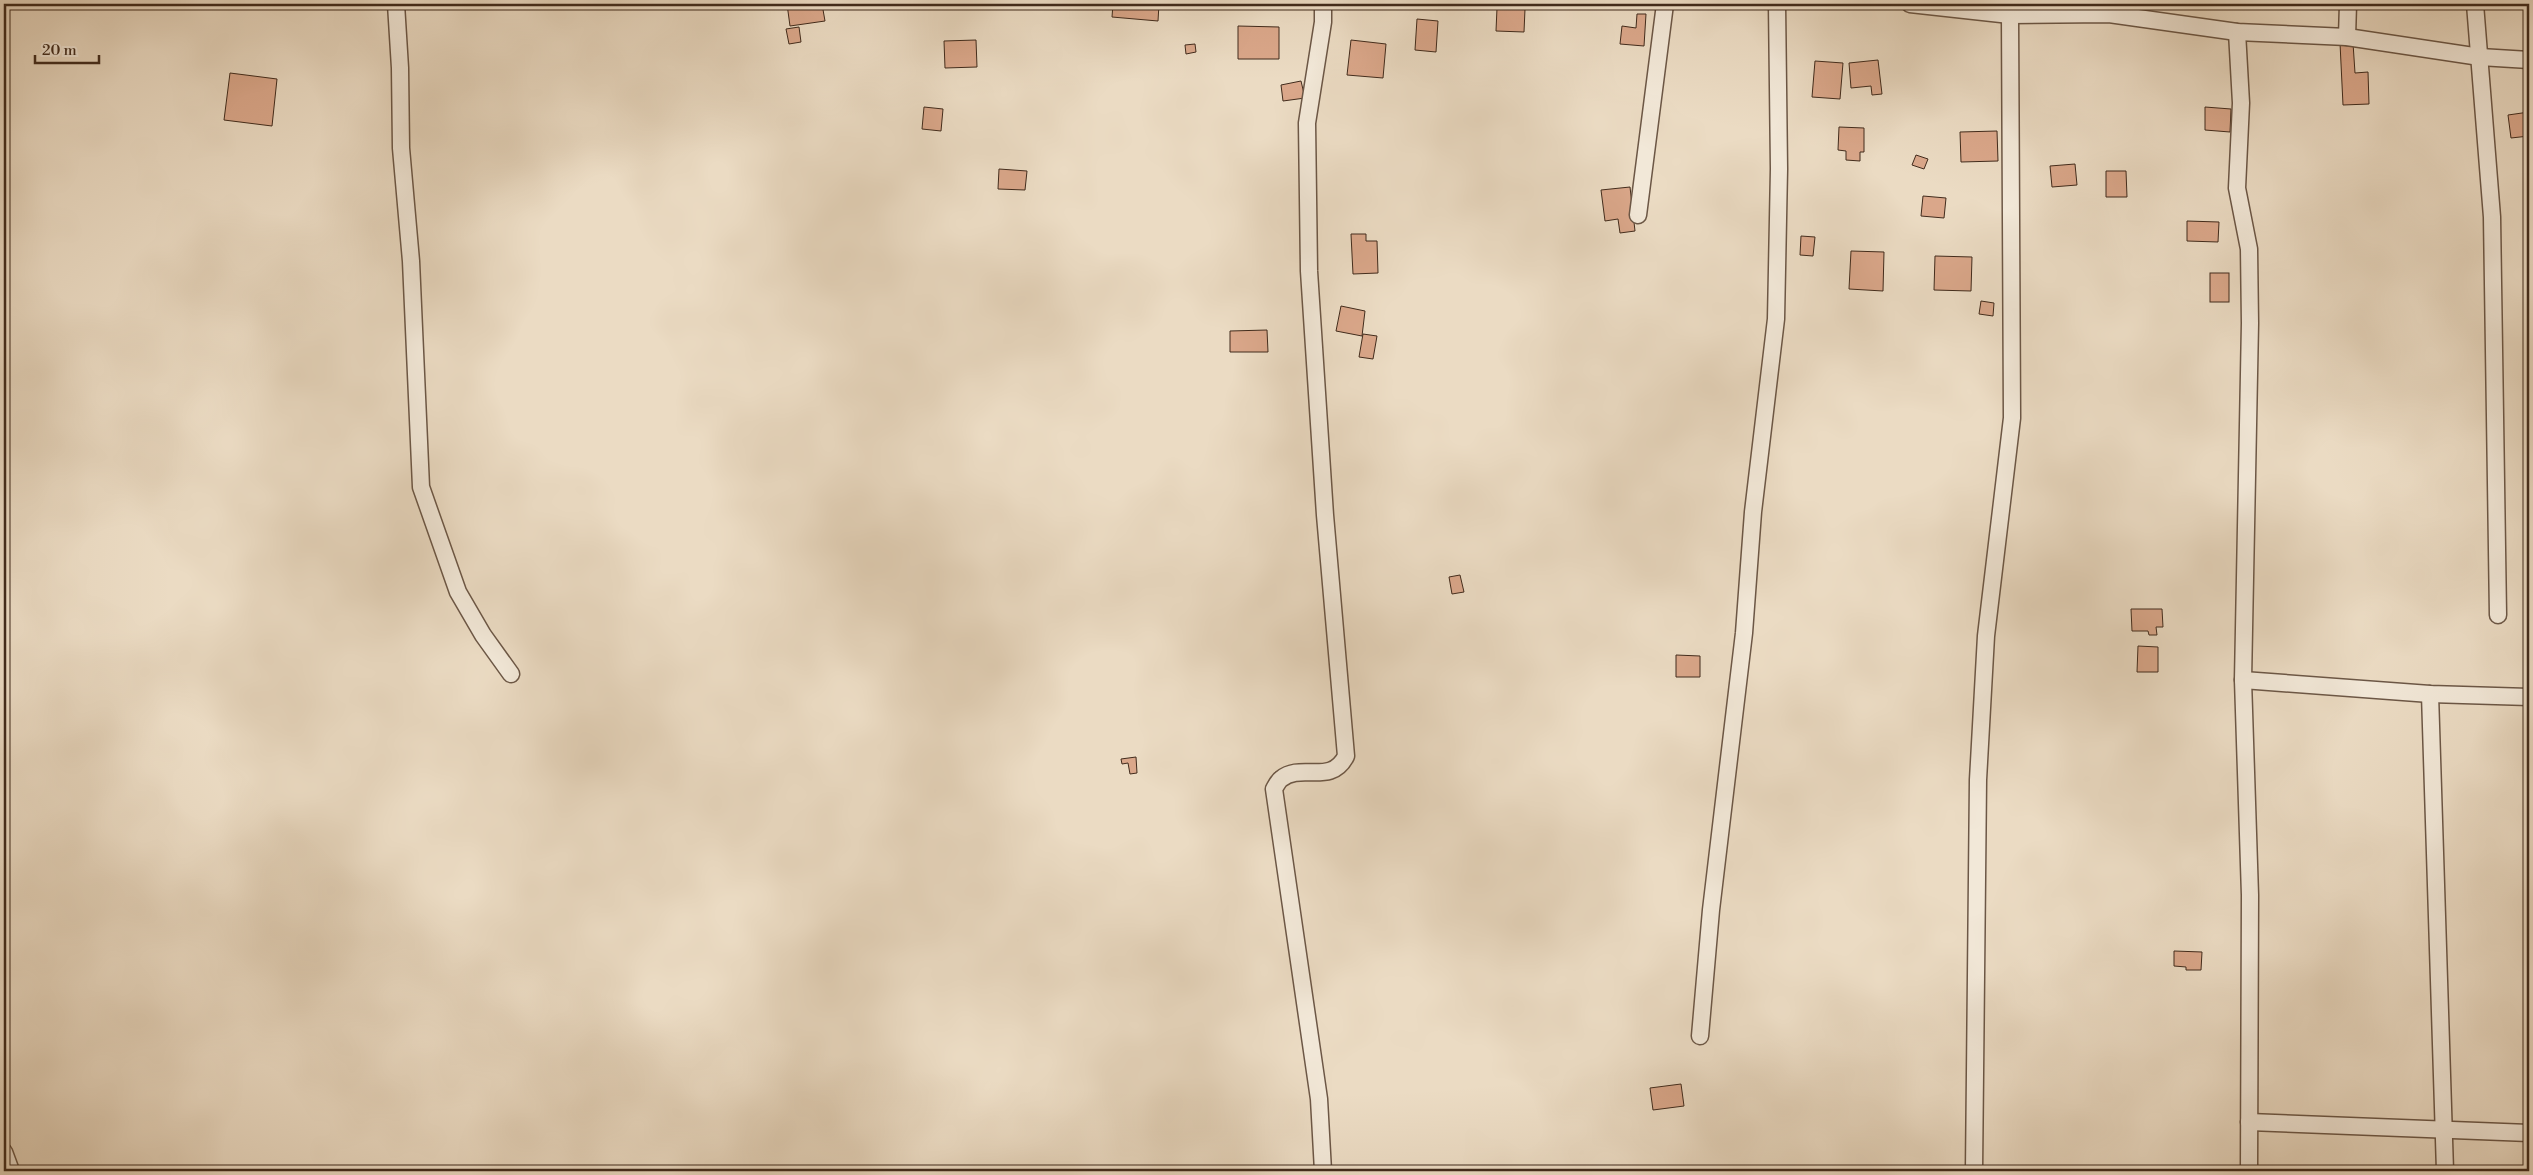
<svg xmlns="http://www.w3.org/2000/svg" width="2533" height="1175" font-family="'Libre Bodoni',serif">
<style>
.building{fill:#daa78a;stroke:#412b1c}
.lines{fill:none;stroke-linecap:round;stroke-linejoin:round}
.minor-casing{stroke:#6c5746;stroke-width:19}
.minor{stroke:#f2e8d8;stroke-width:16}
</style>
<rect width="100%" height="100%" fill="#ebdbc3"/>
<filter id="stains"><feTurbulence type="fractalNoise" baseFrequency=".004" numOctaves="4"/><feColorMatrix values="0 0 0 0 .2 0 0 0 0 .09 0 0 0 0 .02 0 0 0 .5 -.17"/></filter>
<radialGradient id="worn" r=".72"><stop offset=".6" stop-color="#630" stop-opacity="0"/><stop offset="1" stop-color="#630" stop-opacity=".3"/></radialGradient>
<g class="building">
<polygon points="787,4 822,4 825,21 790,26"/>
<polygon points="1113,4 1159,4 1158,21 1112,17"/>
<polygon points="1497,8 1525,9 1524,32 1496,31"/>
<polygon points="1637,14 1646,14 1644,46 1620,44 1622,26 1636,28"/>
<polygon points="1417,19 1438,21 1436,52 1415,50"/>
<polygon points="1238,26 1279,27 1279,59 1238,59"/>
<polygon points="799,27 801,42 789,44 786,29"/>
<polygon points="976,40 977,67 945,68 944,41"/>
<polygon points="1351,40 1386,44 1383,78 1347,75"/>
<polygon points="2340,43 2353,43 2355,73 2368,72 2369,104 2343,105"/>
<polygon points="1195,44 1196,52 1186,54 1185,45"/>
<polygon points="1878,60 1882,94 1872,95 1871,86 1851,88 1849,63"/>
<polygon points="1815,61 1843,63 1840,99 1812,97"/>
<polygon points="230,73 277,79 272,126 224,120"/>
<polygon points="1301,81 1305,98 1283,101 1281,85"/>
<polygon points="924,107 943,109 941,131 922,129"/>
<polygon points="2205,107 2231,109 2230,132 2205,130"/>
<polygon points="2529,112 2529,136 2511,138 2508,115"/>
<polygon points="1839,127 1864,128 1864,152 1860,152 1860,161 1846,160 1846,151 1838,150"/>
<polygon points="1997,131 1998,161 1961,162 1960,132"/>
<polygon points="1916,155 1928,159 1924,169 1912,165"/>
<polygon points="2075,164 2077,185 2052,187 2050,166"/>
<polygon points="999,169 1027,171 1025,190 998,189"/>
<polygon points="2106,171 2126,171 2127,197 2106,197"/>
<polygon points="1630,187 1635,231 1620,233 1618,219 1605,221 1601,190"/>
<polygon points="1923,196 1946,198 1944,218 1921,216"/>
<polygon points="2187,221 2219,222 2218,242 2187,241"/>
<polygon points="1351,234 1366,234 1366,241 1377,241 1378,273 1353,274"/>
<polygon points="1801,236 1815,237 1813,256 1800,255"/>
<polygon points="1851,251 1884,252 1883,291 1849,289"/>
<polygon points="1935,256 1972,257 1971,291 1934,290"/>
<rect x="2210" y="273" width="19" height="29"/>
<polygon points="1981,301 1994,303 1993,316 1979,314"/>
<polygon points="1341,306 1365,311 1362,336 1336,331"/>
<polygon points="1267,330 1268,352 1230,352 1230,331"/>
<polygon points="1363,334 1377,336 1373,359 1359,357"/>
<polygon points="1460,575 1464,592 1452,594 1449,577"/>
<polygon points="2131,609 2162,609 2163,627 2156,627 2157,635 2149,635 2148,631 2132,631"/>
<polygon points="2138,646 2158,647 2158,672 2137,672"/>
<polygon points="1676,655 1700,656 1700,677 1676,677"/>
<polygon points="1136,757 1137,773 1130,774 1128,763 1122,764 1121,759"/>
<polygon points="2174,951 2202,952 2201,970 2186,970 2186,967 2174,966"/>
<polygon points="1681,1084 1684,1106 1653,1110 1650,1088"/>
</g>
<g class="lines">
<g class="minor-casing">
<g id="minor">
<polyline points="396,4 400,68 401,148 411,261 421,487 458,592 483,635 511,674"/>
<polyline points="1910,4 2010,15 2109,14 2237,32 2347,37 2480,57 2529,60"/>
<polyline points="2475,4 2492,217 2498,615"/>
<polyline points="2237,32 2241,103 2237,188 2249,249 2250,323 2243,680 2250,895 2249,1171"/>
<polyline points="2347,37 2348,4"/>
<polyline points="1638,215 1665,4"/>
<polyline points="2243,680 2430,694 2529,697"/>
<polyline points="2430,694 2445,1171"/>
<polyline points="1700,1036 1711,910 1744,633 1753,512 1776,319 1779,169 1777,4"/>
<polyline points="2249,1122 2529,1133"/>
<polyline points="4,1152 11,1171"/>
<path d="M1323,1171L1319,1099L1274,789C1276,786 1278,781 1281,779C1301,762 1331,786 1346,756L1325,515L1309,271L1307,123L1323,22V4"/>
<polyline points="1974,1171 1978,780 1986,636 2012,418 2010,15"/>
</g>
</g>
<use href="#minor" class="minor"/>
</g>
<rect width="2533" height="1175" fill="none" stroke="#ebdbc3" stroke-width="20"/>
<rect x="5" y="5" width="2523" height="1165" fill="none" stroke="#412b1c" stroke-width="2.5"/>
<rect x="10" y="10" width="2513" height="1155" fill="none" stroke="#412b1c"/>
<path d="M35 55v8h64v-8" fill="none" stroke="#412b1c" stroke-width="2.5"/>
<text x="42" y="55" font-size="15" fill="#412b1c" stroke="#f2e8d8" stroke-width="4" paint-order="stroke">20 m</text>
<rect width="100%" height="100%" filter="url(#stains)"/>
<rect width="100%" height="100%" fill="url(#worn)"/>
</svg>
